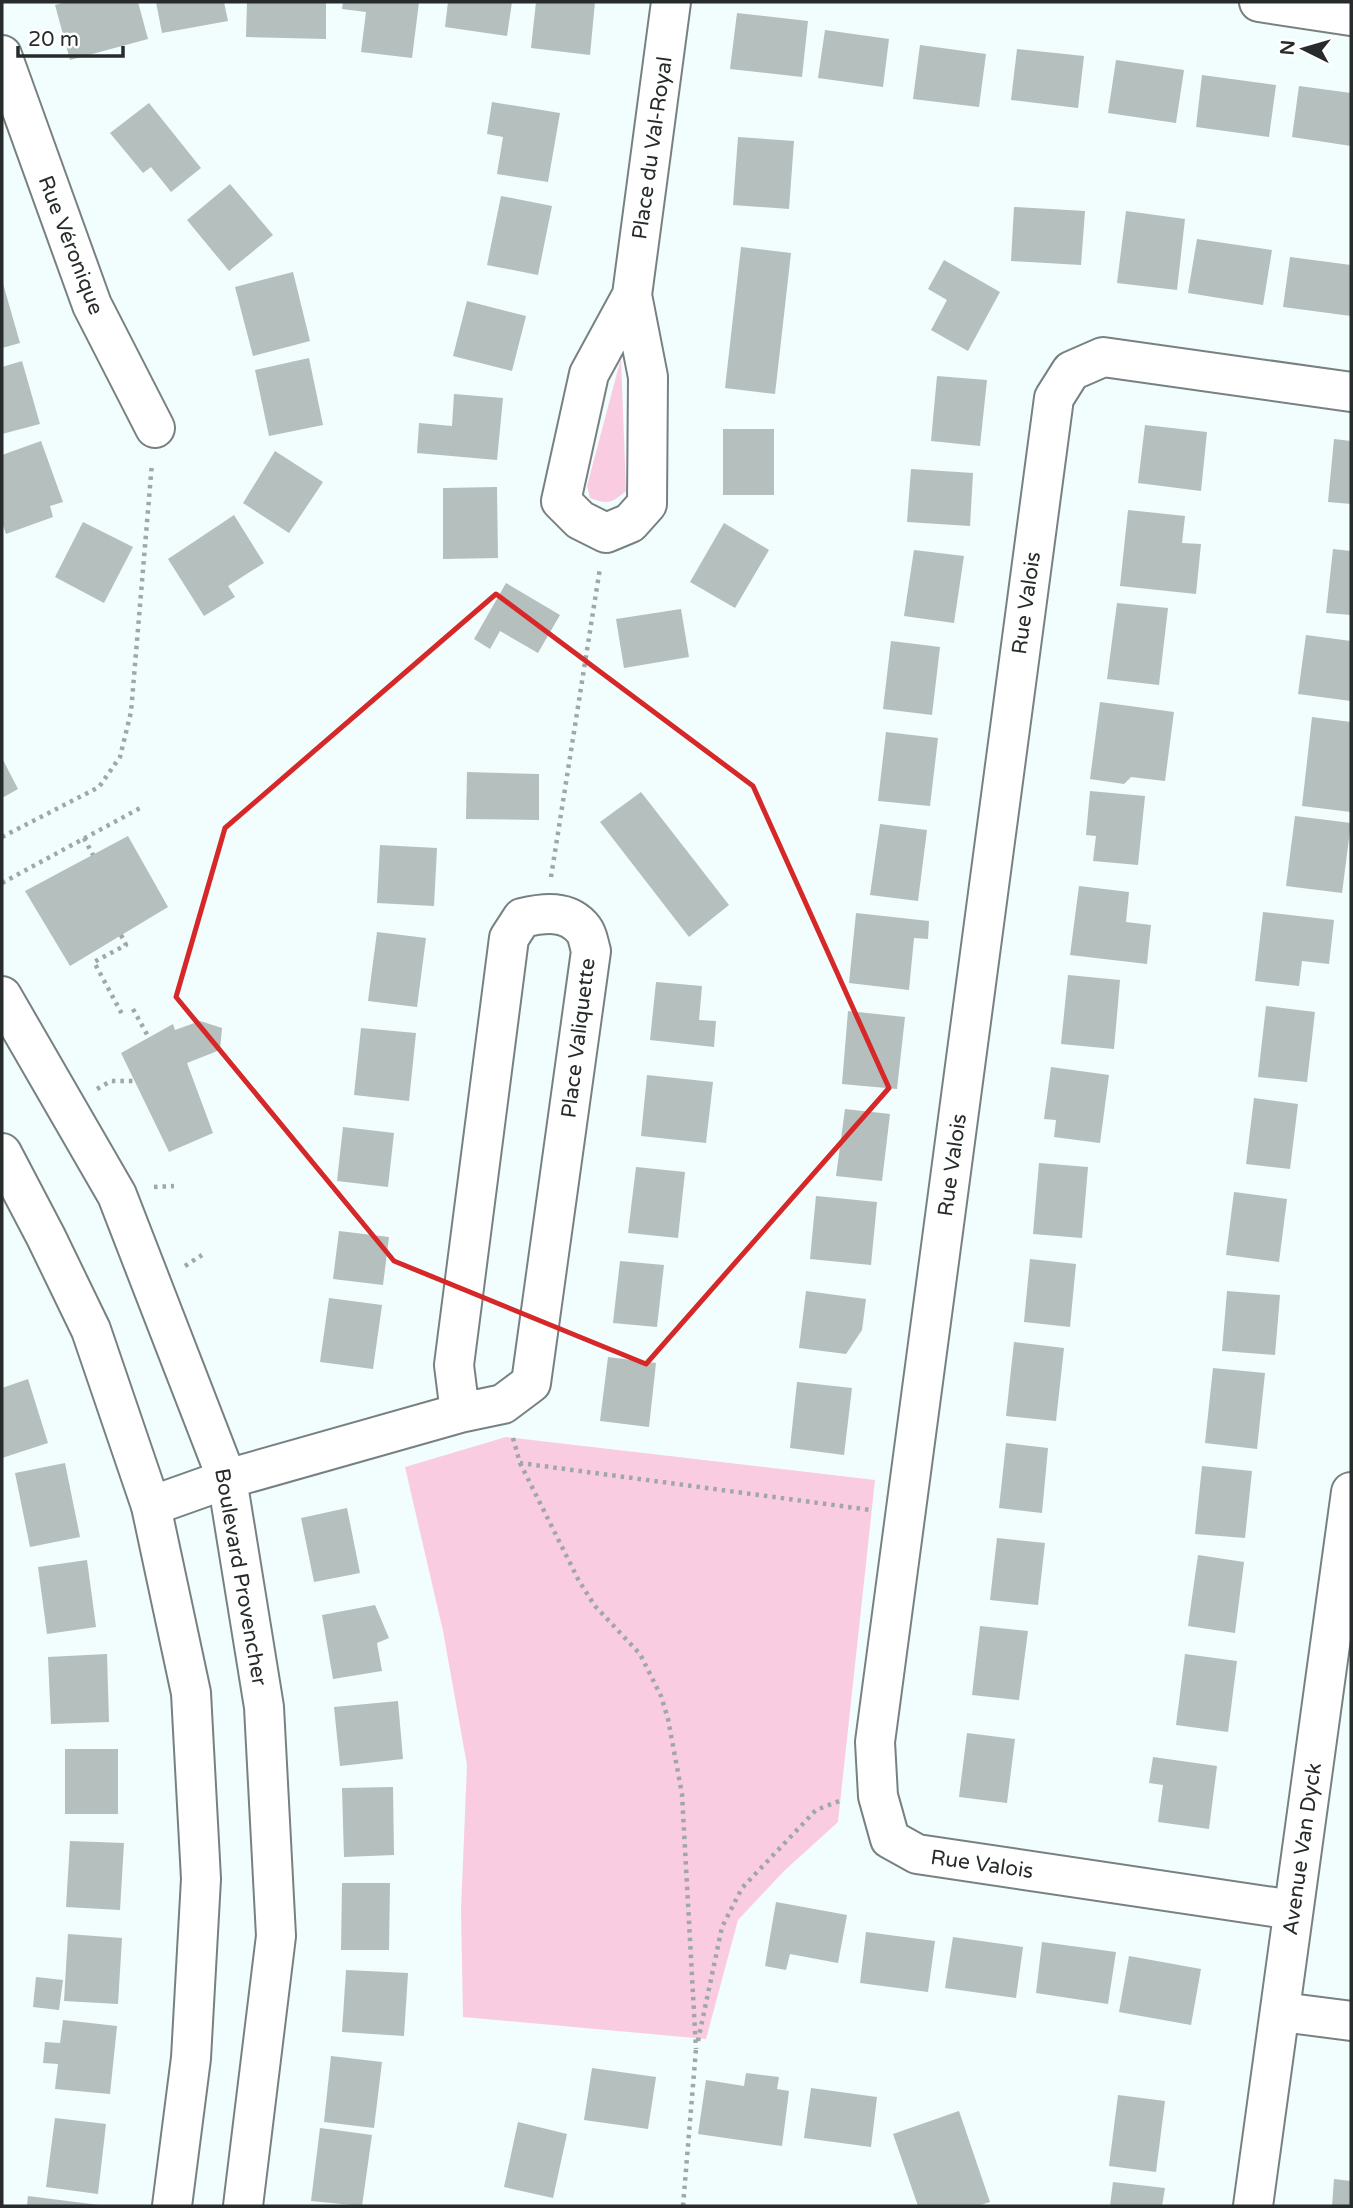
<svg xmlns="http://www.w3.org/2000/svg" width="1353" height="2208" font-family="'Varela Round',sans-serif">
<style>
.green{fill:#facce2}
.building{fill:#b4bfbe}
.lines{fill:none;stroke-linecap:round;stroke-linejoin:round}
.minor-casing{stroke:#788181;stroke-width:42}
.path{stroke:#9fa7a7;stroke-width:4.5;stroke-dasharray:3.5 5;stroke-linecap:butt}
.minor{stroke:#fff;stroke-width:38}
.marked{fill:none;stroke:#d62828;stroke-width:5;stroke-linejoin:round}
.labels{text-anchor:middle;stroke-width:5;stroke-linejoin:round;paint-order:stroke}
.street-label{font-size:21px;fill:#272b2b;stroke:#fff}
</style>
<rect width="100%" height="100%" fill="#f2fdfd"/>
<g class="green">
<path d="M621,358L626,491C612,503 608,505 590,498L587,486Z"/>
<polygon points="506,1437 875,1480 838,1822 784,1871 738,1920 706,2039 463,2017 461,1910 467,1765 443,1631 405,1467"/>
</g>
<g class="building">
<polygon points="66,2 138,2 148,39 70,60 55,5"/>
<polygon points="156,2 224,2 228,21 162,33"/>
<polygon points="247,2 326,2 326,39 246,37"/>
<polygon points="343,2 419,2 412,58 361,52 366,12 342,9"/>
<polygon points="448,2 512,2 507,36 445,27"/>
<polygon points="536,2 595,2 590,55 531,48"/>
<polygon points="737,13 808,21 802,77 730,69"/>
<polygon points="825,30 889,39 883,87 818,78"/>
<polygon points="920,45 986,54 979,107 913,99"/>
<polygon points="1017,49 1084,56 1078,108 1011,100"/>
<polygon points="1116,60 1184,70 1176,123 1108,113"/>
<polygon points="1202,75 1276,85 1269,137 1196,127"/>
<polygon points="1299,86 1351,93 1351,146 1292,137"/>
<polygon points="492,102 560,113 548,182 497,174 503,137 487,134"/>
<polygon points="149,103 201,168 171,192 151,167 143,173 110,133"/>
<polygon points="738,137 794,141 789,209 733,205"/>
<polygon points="230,184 273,235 229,271 187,220"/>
<polygon points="501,196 552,206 538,275 487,265"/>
<polygon points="1014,207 1085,211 1081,265 1011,261"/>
<polygon points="1126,211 1185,219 1177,290 1117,283"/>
<polygon points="1197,239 1272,250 1263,305 1188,293"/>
<polygon points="741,247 791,253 775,394 725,388"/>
<polygon points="1290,257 1351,265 1351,316 1283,307"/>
<polygon points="944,260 1000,292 968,351 931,330 947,300 928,289"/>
<polygon points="293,272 310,341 253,356 235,287"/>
<polygon points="2,280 20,343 2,348"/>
<polygon points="467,301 526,316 512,371 453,356"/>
<polygon points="309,358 323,425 269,436 255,370"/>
<polygon points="22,361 40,424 2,434 2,367"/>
<polygon points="937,376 987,380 980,446 931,441"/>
<polygon points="454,394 503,398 497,460 417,453 419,423 452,426"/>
<polygon points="1145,425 1207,432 1201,491 1138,483"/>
<rect x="723" y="429" width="51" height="66"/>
<polygon points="1334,439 1351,441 1351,504 1328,502"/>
<polygon points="41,441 63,502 50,506 53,517 6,534 2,522 2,455"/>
<polygon points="275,451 323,482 289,533 243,503"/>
<polygon points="911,469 973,473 970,526 907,522"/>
<polygon points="497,487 498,558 443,559 443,488"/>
<polygon points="1128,510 1185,516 1182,543 1201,544 1196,594 1120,586"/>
<polygon points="234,515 264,563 228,586 235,597 204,616 168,559"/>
<polygon points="83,522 133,547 104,603 55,577"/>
<polygon points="724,523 769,550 735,608 690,582"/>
<polygon points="1333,549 1351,551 1351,615 1326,613"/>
<polygon points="914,550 964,556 954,623 904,616"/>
<polygon points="506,583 560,615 538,653 500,631 490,649 474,639"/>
<polygon points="1117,603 1168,608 1159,685 1107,679"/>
<polygon points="681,609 689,657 624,668 616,619"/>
<polygon points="1306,635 1351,641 1351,701 1298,694"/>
<polygon points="891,641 940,647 932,715 883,709"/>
<polygon points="1100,702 1174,712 1165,781 1131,777 1124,784 1090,779"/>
<polygon points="1312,717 1351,722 1351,812 1302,806"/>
<polygon points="886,732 938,738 930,806 878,801"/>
<polygon points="2,758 18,789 2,798"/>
<polygon points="467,772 539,774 539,820 466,819"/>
<polygon points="1090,791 1145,796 1138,865 1093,861 1096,836 1086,835"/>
<polygon points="641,792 729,905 689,937 600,822"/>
<polygon points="1295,816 1351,823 1342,893 1286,886"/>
<polygon points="880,824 927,830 918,901 870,895"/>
<polygon points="128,836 168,907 70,966 25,891"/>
<polygon points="380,845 437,848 434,906 377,903"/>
<polygon points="1079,886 1129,892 1126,922 1151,925 1147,964 1070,955"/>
<polygon points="1263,912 1334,920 1329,964 1302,961 1299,986 1255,981"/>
<polygon points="856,913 929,921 928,939 914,938 909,990 849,983"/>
<polygon points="377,932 426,938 417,1007 368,1001"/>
<polygon points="1068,975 1120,980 1114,1049 1061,1044"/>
<polygon points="656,982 702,986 699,1020 716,1021 714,1047 650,1040"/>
<polygon points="1266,1006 1315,1012 1307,1082 1258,1077"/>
<polygon points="848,1011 905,1017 897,1089 842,1084"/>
<polygon points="200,1021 222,1028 220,1050 187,1063 213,1133 169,1152 121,1053 173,1024 175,1030"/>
<polygon points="361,1028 416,1033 409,1101 354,1095"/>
<polygon points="1051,1067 1109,1075 1100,1143 1054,1137 1056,1120 1044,1119"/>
<polygon points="647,1075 713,1082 706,1143 641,1136"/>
<polygon points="1254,1098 1298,1104 1290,1169 1246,1164"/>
<polygon points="845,1109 890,1114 882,1181 836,1176"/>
<polygon points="343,1127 394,1133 388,1187 337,1181"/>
<polygon points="1039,1163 1088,1167 1082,1238 1033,1234"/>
<polygon points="636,1167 685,1172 678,1238 628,1233"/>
<polygon points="1234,1192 1287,1199 1279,1262 1226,1255"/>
<polygon points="816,1196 877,1202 871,1265 810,1259"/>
<polygon points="339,1231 389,1237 383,1285 333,1279"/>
<polygon points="1030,1259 1076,1264 1070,1327 1024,1322"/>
<polygon points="620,1261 664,1265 657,1327 613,1323"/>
<polygon points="806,1291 866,1299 862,1330 846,1354 799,1348"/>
<polygon points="1227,1291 1280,1295 1275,1355 1222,1351"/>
<polygon points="329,1298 382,1305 373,1369 320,1362"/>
<polygon points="1014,1342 1064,1348 1056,1421 1006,1416"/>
<polygon points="608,1357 656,1363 649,1427 600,1421"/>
<polygon points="1213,1368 1265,1373 1257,1449 1205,1443"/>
<polygon points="28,1379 48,1443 2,1458 2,1388"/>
<polygon points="797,1382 852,1388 844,1455 790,1448"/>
<polygon points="1006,1443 1048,1448 1042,1513 999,1508"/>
<polygon points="65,1463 80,1537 30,1547 15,1473"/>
<polygon points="1202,1466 1252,1471 1245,1538 1195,1534"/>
<polygon points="347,1508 360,1573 314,1582 301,1518"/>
<polygon points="997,1538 1045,1543 1038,1605 990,1600"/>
<polygon points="1198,1555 1244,1562 1235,1633 1188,1626"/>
<polygon points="87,1560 96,1627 47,1634 38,1567"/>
<polygon points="375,1605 389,1638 377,1643 382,1671 333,1679 322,1615"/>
<polygon points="980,1626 1028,1631 1019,1700 972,1695"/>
<polygon points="107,1654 109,1722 51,1724 48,1657"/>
<polygon points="1185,1654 1237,1661 1228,1732 1176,1725"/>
<polygon points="398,1701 403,1759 340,1766 334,1707"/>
<polygon points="967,1733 1015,1739 1007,1803 959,1797"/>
<rect x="65" y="1749" width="53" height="65"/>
<polygon points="1153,1757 1217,1766 1209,1829 1158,1822 1163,1785 1149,1783"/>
<polygon points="393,1787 394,1855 344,1857 342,1788"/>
<polygon points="70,1841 124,1843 120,1910 66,1907"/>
<polygon points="342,1883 390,1883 389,1950 341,1950"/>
<polygon points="776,1902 847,1915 838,1963 790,1954 786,1970 765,1966"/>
<polygon points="866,1932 935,1941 928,1992 860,1983"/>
<polygon points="68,1934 122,1938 118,2004 64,2001"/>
<polygon points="953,1937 1023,1947 1016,1998 945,1988"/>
<polygon points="1042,1942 1116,1952 1108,2004 1036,1993"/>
<polygon points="1129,1956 1201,1969 1191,2025 1119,2012"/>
<polygon points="346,1970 408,1973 404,2036 342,2032"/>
<polygon points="36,1977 63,1980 59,2010 33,2007"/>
<polygon points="63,2020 117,2026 110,2094 55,2089 58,2064 43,2063 45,2042 60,2043"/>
<polygon points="331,2056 382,2062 374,2128 324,2122"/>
<polygon points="592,2068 656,2077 648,2129 584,2120"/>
<polygon points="746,2073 779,2077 777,2089 789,2091 782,2146 698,2134 706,2080 744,2086"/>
<polygon points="811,2088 877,2097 871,2147 804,2138"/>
<polygon points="1118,2095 1165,2101 1156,2172 1109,2166"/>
<polygon points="959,2111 990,2202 977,2206 918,2206 893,2134"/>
<polygon points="55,2118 106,2124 98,2194 46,2187"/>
<polygon points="518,2122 567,2134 553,2198 504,2187"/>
<polygon points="320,2128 372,2135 362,2206 311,2201"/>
<polygon points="1334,2179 1351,2181 1351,2206 1332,2206"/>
<polygon points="1113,2182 1165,2188 1162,2206 1110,2206"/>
<polygon points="28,2196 99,2205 99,2206 27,2206"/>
</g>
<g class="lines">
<g class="minor-casing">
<g id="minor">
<polyline points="1259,2 1351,16"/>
<polyline points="2,55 92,305 155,428"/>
<polyline points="632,295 589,374 561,501 580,520 606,533 630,523 647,504 648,377 632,295 671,2"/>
<polyline points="2,996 117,1195 227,1479 264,1707 276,1936 243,2206"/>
<polyline points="2,1153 46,1237 91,1330 151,1506 191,1693 201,1879 191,2058 172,2206"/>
<path d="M151,1506L227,1479L460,1413L503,1404L531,1383L591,951C589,945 588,935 584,930C568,909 543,913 522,918L509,938L454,1365L460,1413"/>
<polyline points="1293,1910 917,1854 890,1839 878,1796 875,1742 1054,398 1071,371 1103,357 1351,392"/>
<polyline points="1282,2012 1351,2021"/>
<polyline points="1253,2206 1351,1492"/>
</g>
</g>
<g class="path">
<polyline points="2,837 99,787 120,757 131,712 152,463"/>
<polyline points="84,838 93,855"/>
<polyline points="551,877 600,568"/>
<polyline points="2,883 142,807"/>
<polyline points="121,935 126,945 94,962 122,1014"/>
<polyline points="133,1009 149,1038"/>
<polyline points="97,1089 111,1081 135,1081"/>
<polyline points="154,1187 174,1186"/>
<polyline points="185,1266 202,1255"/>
<polyline points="513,1438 520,1463 871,1510"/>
<polyline points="520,1463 579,1581 595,1606 640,1654 661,1696 668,1719 682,1794 696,2049"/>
<polyline points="698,2041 722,1927 742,1888 816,1810 842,1800"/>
<polyline points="683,2206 696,2049"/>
</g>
<use href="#minor" class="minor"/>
</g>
<path class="marked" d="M496,594L753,786L889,1088L646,1364L394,1261L176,997L225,828Z"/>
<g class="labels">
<g class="street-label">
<text transform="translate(652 148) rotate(-82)" y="7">Place du Val-Royal</text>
<text transform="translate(71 245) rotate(69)" y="7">Rue Véronique</text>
<text transform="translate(1026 603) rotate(-82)" y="7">Rue Valois</text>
<text transform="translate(578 1038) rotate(-83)" y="7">Place Valiquette</text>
<text transform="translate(952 1165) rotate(-82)" y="7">Rue Valois</text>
<text transform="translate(241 1577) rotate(80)" y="7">Boulevard Provencher</text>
<text transform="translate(1302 1849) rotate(-82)" y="7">Avenue Van Dyck</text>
<text transform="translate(982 1864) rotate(8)" y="7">Rue Valois</text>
</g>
</g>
<rect width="1353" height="2208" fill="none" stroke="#272b2b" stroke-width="7"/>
<g transform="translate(1304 49) rotate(275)" stroke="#ffffff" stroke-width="5" paint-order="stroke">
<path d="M0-5L12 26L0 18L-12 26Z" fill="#272b2b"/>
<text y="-10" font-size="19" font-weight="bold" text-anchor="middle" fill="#272b2b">N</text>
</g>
<path d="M18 46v10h105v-10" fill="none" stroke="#272b2b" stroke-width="3.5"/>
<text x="28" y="46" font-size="21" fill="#272b2b" stroke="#ffffff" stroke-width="5" paint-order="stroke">20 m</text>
</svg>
